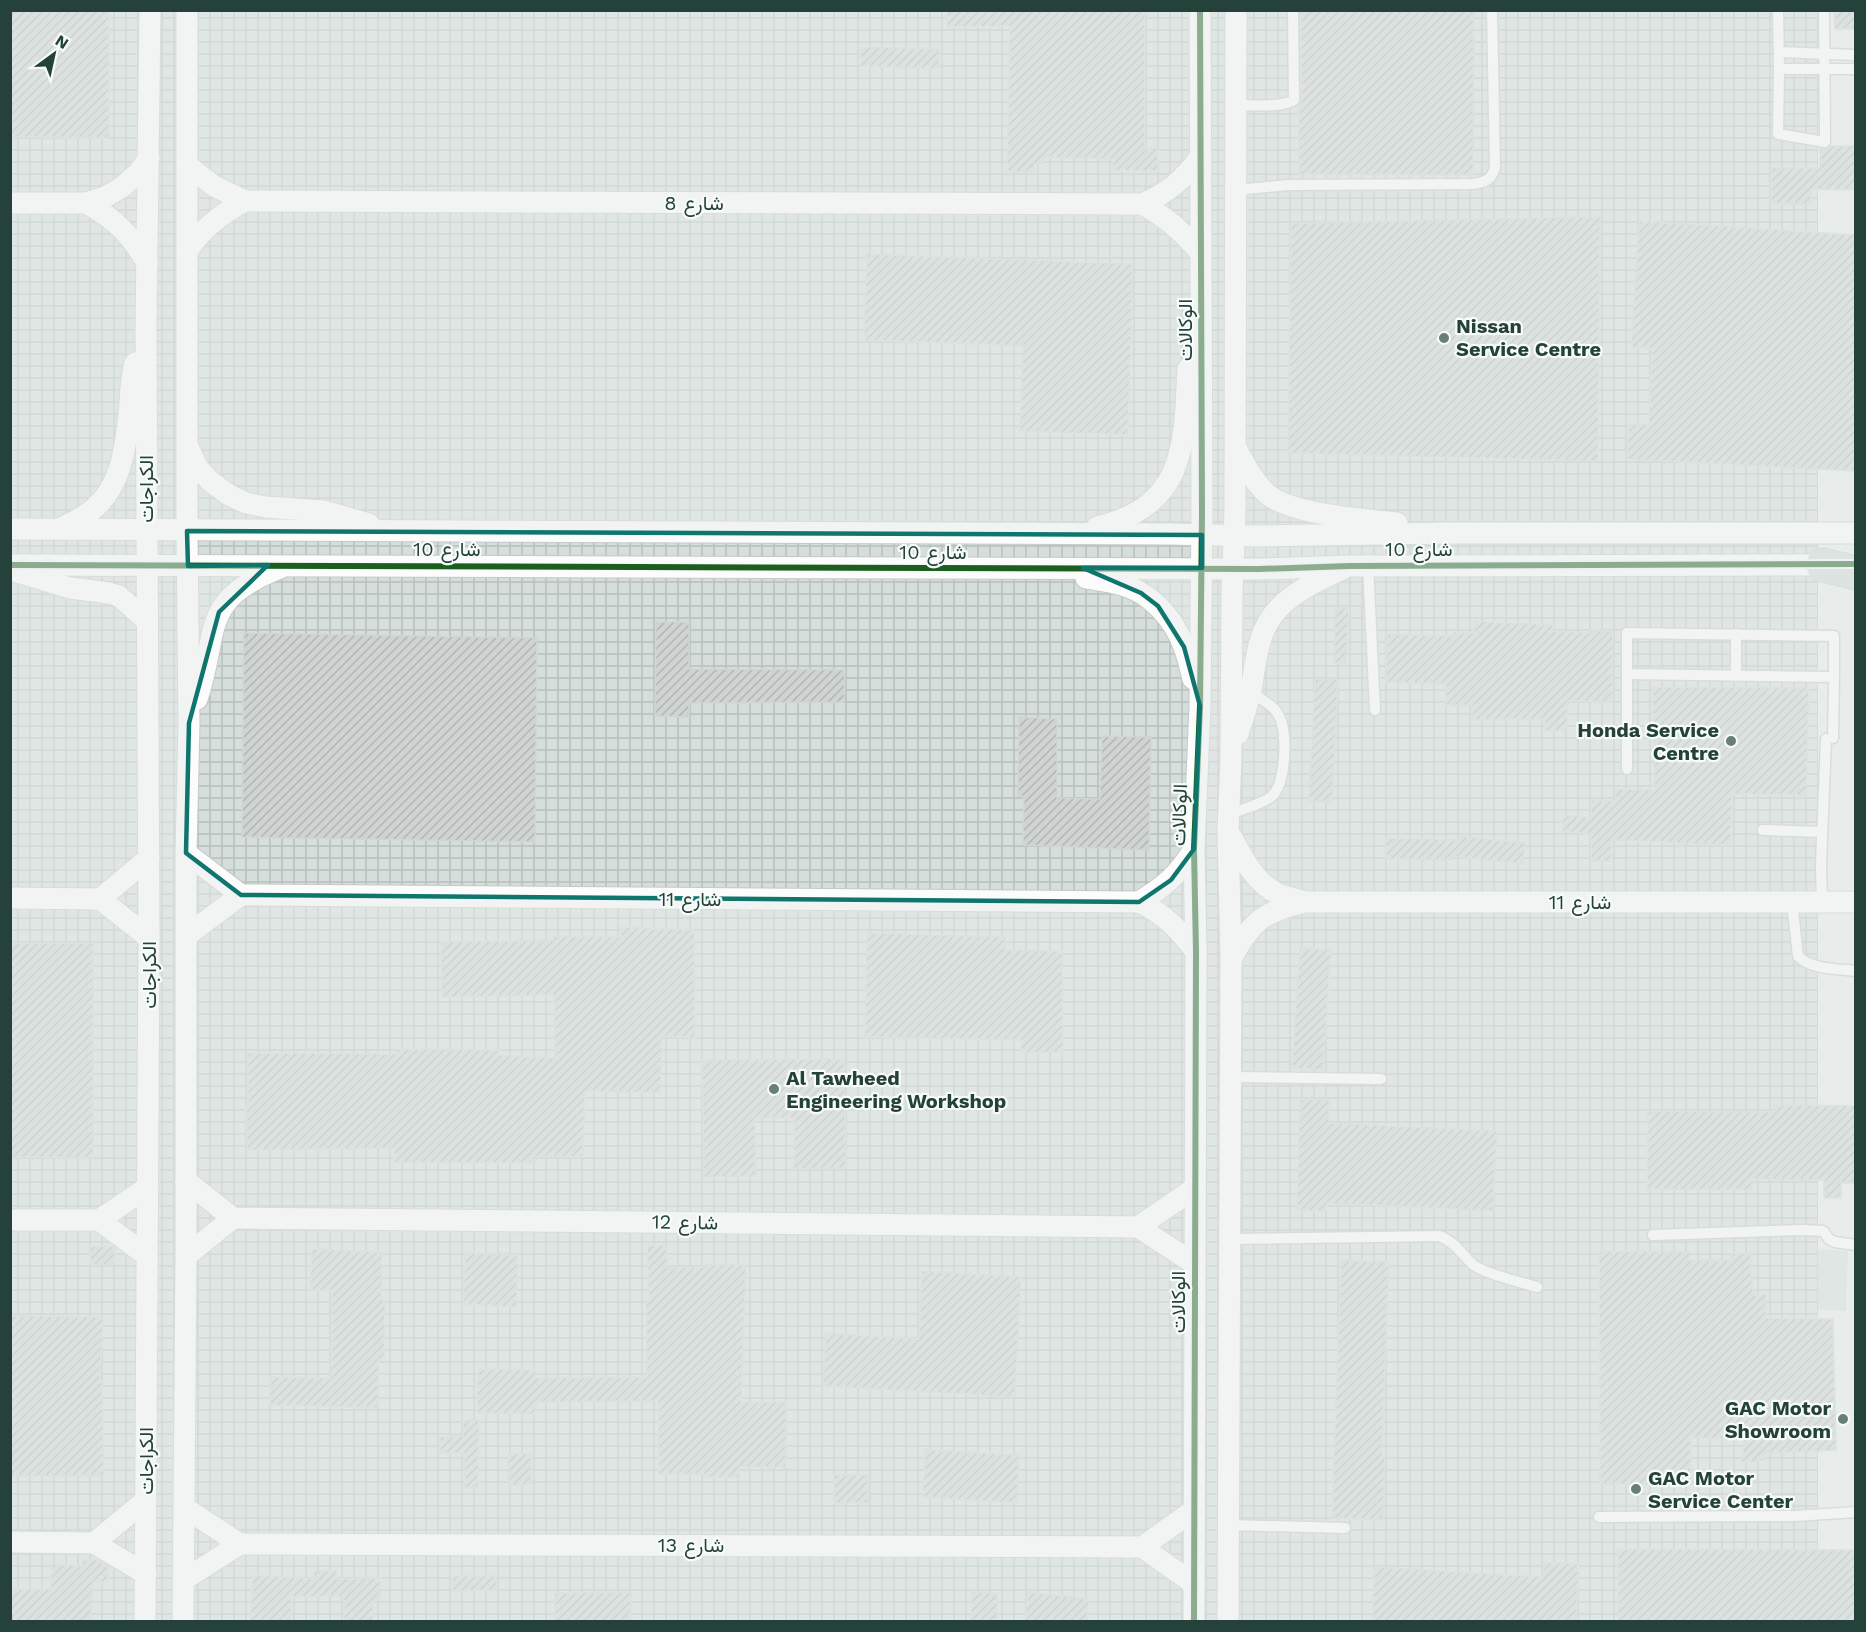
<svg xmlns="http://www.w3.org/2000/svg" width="1866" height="1632" font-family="'Work Sans',Vazirmatn,sans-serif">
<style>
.built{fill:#d6dedb}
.industrial{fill:url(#industrial-grid)}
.building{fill:url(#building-hatch);stroke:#d1d6d4;stroke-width:1.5}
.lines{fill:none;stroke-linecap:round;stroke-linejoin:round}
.service-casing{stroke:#c5cac8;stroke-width:13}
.minor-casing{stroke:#c5cac8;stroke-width:23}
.primary-casing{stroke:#c3ccc9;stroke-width:35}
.service{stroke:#fcfcfc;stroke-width:10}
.minor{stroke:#fcfcfc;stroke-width:21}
.primary{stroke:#cfd7d5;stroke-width:33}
.cycleway-casing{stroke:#f7fbf9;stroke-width:10}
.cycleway{stroke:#1b5e20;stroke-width:6}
.marked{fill:none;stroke:#0f766e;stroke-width:4.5;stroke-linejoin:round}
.poi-dot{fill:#697e78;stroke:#f7fbf9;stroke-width:2}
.labels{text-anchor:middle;stroke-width:4.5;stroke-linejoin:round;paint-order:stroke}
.street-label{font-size:20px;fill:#24423a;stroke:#f7fbf9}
.poi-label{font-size:20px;font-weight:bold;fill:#24423a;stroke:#f7fbf9;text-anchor:start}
</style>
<defs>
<pattern id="industrial-grid" width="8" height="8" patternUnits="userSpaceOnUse" patternTransform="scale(1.5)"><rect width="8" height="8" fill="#d6dedb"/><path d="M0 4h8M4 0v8" fill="none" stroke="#b8c0bd"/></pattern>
<pattern id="building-hatch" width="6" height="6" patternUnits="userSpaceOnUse" patternTransform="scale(1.5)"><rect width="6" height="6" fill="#cfd4d2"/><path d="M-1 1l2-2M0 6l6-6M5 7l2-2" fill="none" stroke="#b2b7b5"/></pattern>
</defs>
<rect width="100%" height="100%" fill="#e8edeb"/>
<polygon class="built" points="1774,1247 1848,1251 1846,1311 1772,1308"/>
<polygon class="industrial" points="11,11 1818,11 1818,1621 11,1622"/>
<g class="building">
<polygon points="10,10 109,10 109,138 10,137"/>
<polygon points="947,10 1145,10 1145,149 1158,148 1158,171 1113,170 1113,159 1043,157 1043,164 1034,164 1034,172 1007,171 1010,26 947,27"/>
<polygon points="1300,10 1474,10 1473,175 1299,174 1299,105 1302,100"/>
<polygon points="1834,10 1856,10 1856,29 1835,29"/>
<polygon points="861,47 939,49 939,69 861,66"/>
<polygon points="1832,146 1856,146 1856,190 1811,189 1811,204 1771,203 1771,168 1820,168 1820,149 1827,149"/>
<polygon points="1600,217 1598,461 1288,453 1291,223"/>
<polygon points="1639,221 1856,235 1856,471 1627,459 1629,424 1649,425 1652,349 1631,347"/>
<polygon points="867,254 1133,264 1128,435 1020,431 1023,346 864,340"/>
<polygon points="1335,608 1349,608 1346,663 1334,663"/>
<polygon points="1474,621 1553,625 1553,631 1590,633 1590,630 1613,631 1612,702 1568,701 1567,731 1545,731 1545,719 1472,720 1472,705 1446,706 1446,684 1386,682 1387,634 1453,636 1454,632 1474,633"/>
<polygon points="656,622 689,622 689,669 845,670 844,702 689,703 689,717 655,716"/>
<polygon points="244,633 537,638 535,842 242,837"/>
<polygon points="1315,679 1338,680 1332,802 1309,801"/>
<polygon points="1653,687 1809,688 1806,795 1732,794 1730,845 1611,840 1611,861 1591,861 1591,834 1562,831 1563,815 1591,818 1591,800 1615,801 1616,789 1654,790"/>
<polygon points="1019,717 1057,719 1057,798 1100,799 1102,736 1151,737 1149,850 1023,845 1024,796 1018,796"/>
<polygon points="1460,836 1525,843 1523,864 1451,856 1451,860 1386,859 1386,838 1460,840"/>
<polygon points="621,927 694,930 695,1038 662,1036 660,1093 585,1091 583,1157 532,1156 532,1163 394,1162 394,1148 247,1150 246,1106 248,1106 248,1053 396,1054 396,1049 499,1050 499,1055 555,1058 554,995 442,997 441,942 553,940 553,936 621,937"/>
<polygon points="867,933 1005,937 1005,950 1062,951 1063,1052 1021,1053 1021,1040 865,1037"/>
<polygon points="10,943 93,943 93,1158 10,1157"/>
<polygon points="1300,948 1331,950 1323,1070 1292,1068"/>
<polygon points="844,1059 846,1168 794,1169 794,1118 755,1118 756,1176 704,1177 702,1060"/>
<polygon points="1300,1099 1329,1100 1329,1123 1497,1131 1493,1211 1327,1203 1326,1211 1297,1210"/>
<polygon points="1774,1105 1856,1106 1856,1183 1841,1183 1841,1198 1824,1198 1824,1180 1752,1179 1752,1190 1647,1189 1648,1111 1767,1112 1774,1111"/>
<polygon points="663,1245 667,1248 668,1268 708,1267 708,1264 746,1265 741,1402 786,1402 786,1467 740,1467 739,1478 704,1477 704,1474 659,1474 658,1401 536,1402 536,1414 477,1413 478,1369 536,1370 536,1378 647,1377 646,1300 649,1300 647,1246"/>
<polygon points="90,1246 112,1246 115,1248 115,1264 90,1265"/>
<polygon points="312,1249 382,1252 381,1300 385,1300 384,1359 379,1359 378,1408 270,1405 270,1377 331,1378 332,1291 310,1290"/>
<polygon points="1599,1251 1690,1252 1690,1260 1731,1260 1731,1253 1750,1253 1753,1295 1766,1294 1766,1318 1833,1319 1836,1450 1765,1453 1764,1460 1742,1463 1744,1439 1691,1438 1691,1484 1600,1484"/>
<polygon points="465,1253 518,1255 516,1307 463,1304"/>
<polygon points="1341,1260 1389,1262 1382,1455 1385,1455 1383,1520 1332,1518"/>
<polygon points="922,1271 1021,1277 1015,1397 823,1386 826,1333 919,1339"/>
<polygon points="10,1316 103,1317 100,1381 102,1381 104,1476 10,1476"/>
<polygon points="463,1420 479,1420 478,1487 465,1488 464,1453 440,1453 440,1437 463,1436"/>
<polygon points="925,1450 1019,1455 1017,1503 923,1497"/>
<polygon points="508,1454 531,1454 531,1484 508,1485"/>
<rect x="834" y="1475" width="34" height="28"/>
<polygon points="1618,1549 1856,1550 1856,1622 1618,1622"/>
<polygon points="82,1560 98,1560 108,1566 108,1582 93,1582 91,1622 10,1622 10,1589 50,1589 52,1564 82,1566"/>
<polygon points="1544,1562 1579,1564 1576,1622 1372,1622 1374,1567 1543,1577"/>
<polygon points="336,1570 337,1579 380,1578 380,1600 373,1601 372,1622 344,1622 344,1596 291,1597 290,1622 250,1622 253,1575 314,1579 314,1571"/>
<polygon points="453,1576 496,1576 497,1590 452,1591"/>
<polygon points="631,1592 631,1622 555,1622 555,1593"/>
<polygon points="972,1592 997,1593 997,1622 971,1622"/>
<polygon points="1028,1592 1089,1599 1087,1622 1025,1622"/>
</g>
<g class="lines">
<g class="service-casing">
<g id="service">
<polyline points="1778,10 1779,69 1778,134 1825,142 1824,10"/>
<polyline points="1779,52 1856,55"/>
<polyline points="1779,69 1856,69"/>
<path d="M1236,105C1250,105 1283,108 1294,100L1293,10"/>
<path d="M1236,190L1288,185L1473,184C1486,182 1491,180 1495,168L1492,10"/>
<polyline points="1368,565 1375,710"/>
<polyline points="1736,634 1736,676"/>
<polyline points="1833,738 1834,677 1627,674 1627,633 1834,636 1834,677"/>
<polyline points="1627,769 1627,674"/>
<path d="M1229,814C1240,810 1263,804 1272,796C1286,784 1288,731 1279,716C1274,705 1260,699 1250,692"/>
<polyline points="1763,830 1822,832"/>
<path d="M1792,902L1798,956C1809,969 1839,969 1856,971"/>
<polyline points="1822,902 1821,865 1826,739"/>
<polyline points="1230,1077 1381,1079"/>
<polyline points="1653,1235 1803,1230 1823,1231 1829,1239 1835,1242 1856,1245"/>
<path d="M1229,1239L1440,1236C1459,1245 1461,1255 1475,1266C1488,1275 1521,1282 1537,1287"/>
<polyline points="1599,1517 1795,1516 1856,1512"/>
<polyline points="1227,1525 1345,1528"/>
</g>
</g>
<g class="minor-casing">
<g id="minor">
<path d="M187,165L214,186L245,201L1142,204C1169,192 1183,180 1201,156"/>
<polyline points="10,203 86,203 105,197 122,187 137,174 149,158"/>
<path d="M86,203C115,219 130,234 147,263"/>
<path d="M1142,204C1166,217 1184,232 1201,254"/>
<path d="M187,251C203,228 221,214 245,201"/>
<polyline points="188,447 198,468 210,481 229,495 246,503 266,507 324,511 369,524"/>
<path d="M1236,448C1245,464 1253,481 1267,494C1292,515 1364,519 1397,523"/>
<path d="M1097,527C1186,506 1184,446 1188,369"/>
<path d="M61,528C69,524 78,520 85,515C123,492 126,444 130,404C131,390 131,376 135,363"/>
<polyline points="10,529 1169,534 1257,536 1448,533 1856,533"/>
<polyline points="10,565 1259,569 1349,566 1834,565"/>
<polyline points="14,571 70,588 109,593 119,596 146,620"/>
<path d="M1086,578C1097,580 1108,581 1119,584C1149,591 1174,618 1184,647C1188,657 1190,668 1193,679"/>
<path d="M197,699C220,631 198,600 280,568"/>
<path d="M1238,734C1242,720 1248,705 1251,690C1256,662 1257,631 1278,609C1295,590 1322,579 1344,568"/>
<path d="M1231,836C1242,857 1255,883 1278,894C1286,897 1296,899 1305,902"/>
<polyline points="186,853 241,895"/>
<polyline points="10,898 100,899 149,938"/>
<polyline points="100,899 149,858"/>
<path d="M1139,902C1164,887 1179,874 1194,849"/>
<path d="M186,936L241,895L1139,902C1164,914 1180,930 1196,952"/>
<path d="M1232,958C1251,921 1265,911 1305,902H1856"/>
<polyline points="186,1181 233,1218 1138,1227 1195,1264"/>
<polyline points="10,1220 99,1220 148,1187"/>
<polyline points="99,1220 147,1256"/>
<polyline points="1138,1227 1195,1188"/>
<polyline points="186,1256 233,1218"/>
<polyline points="185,1508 240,1544"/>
<polyline points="10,1542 94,1543 146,1574"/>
<polyline points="94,1543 146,1500"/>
<polyline points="1142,1547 1194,1510"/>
<polyline points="185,1579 240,1544 1142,1547 1194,1584"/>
<polyline points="145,1622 149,938 146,328 150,10"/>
<polyline points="183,1622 186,1256 186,853 189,723 187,531 187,10"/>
<polyline points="1194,1622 1196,952 1194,849 1200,706 1202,512 1200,10"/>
<polyline points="1228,1622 1231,959 1228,831 1231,758 1232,594 1235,512 1236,10"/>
</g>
</g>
<g class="primary-casing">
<polyline id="primary" points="1823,565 1856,573"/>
</g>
<use href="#service" class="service"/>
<use href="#minor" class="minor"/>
<use href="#primary" class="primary"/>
<g class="cycleway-casing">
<g id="cycleway">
<polyline points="10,565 1259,569 1349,566 1856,564"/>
<polyline points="1194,1622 1196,952 1194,849 1200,706 1202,512 1200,10"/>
</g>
</g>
<use href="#cycleway" class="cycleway"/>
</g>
<path d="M0 0H1866V1632H0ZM187,531L1202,535V568H1083L1141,593L1158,606L1184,647L1200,706L1194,849L1171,880L1139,902L241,895L186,853L189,723L219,612L268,565L188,566Z" fill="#e8edeb" fill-opacity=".55" fill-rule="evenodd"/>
<path class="marked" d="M187,531L1202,535V568H1083L1141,593L1158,606L1184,647L1200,706L1194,849L1171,880L1139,902L241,895L186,853L189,723L219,612L268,565L188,566Z"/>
<g class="poi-dot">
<circle cx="1444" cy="338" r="6"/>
<circle cx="1731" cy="741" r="6"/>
<circle cx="774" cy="1089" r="6"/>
<circle cx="1843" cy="1419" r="6"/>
<circle cx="1636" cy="1489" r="6"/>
</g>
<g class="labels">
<g class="street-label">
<text x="694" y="210">شارع 8</text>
<text transform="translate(1185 330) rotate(-90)" y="7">الوكالات</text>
<text transform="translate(146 489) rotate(-90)" y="7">الكراجات</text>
<text x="447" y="556">شارع 10</text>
<text x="1419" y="556">شارع 10</text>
<text x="933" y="559">شارع 10</text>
<text transform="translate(1179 815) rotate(-88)" y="7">الوكالات</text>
<text x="690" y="906">شارع 11</text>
<text x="1580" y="909">شارع 11</text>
<text transform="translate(149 975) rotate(-90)" y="7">الكراجات</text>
<text transform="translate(685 1222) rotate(1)" y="7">شارع 12</text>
<text transform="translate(1178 1302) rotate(-90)" y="7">الوكالات</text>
<text transform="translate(146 1461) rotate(-90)" y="7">الكراجات</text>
<text x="691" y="1552">شارع 13</text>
</g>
<g class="poi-label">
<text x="1456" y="333">Nissan<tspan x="1456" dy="23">Service Centre</tspan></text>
<text x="1719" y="737" text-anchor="end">Honda Service<tspan x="1719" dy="23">Centre</tspan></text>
<text x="786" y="1085">Al Tawheed<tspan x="786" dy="23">Engineering Workshop</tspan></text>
<text x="1831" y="1415" text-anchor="end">GAC Motor<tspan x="1831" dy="23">Showroom</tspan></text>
<text x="1648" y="1485">GAC Motor<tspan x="1648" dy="23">Service Center</tspan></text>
</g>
</g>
<rect width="1866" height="1632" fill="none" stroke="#24423a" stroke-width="24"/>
<g transform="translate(54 54) rotate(33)" stroke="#f7fbf9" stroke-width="4.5" paint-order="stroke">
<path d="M0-4.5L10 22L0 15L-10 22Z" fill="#24423a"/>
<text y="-9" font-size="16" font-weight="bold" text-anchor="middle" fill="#24423a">N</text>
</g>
</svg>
